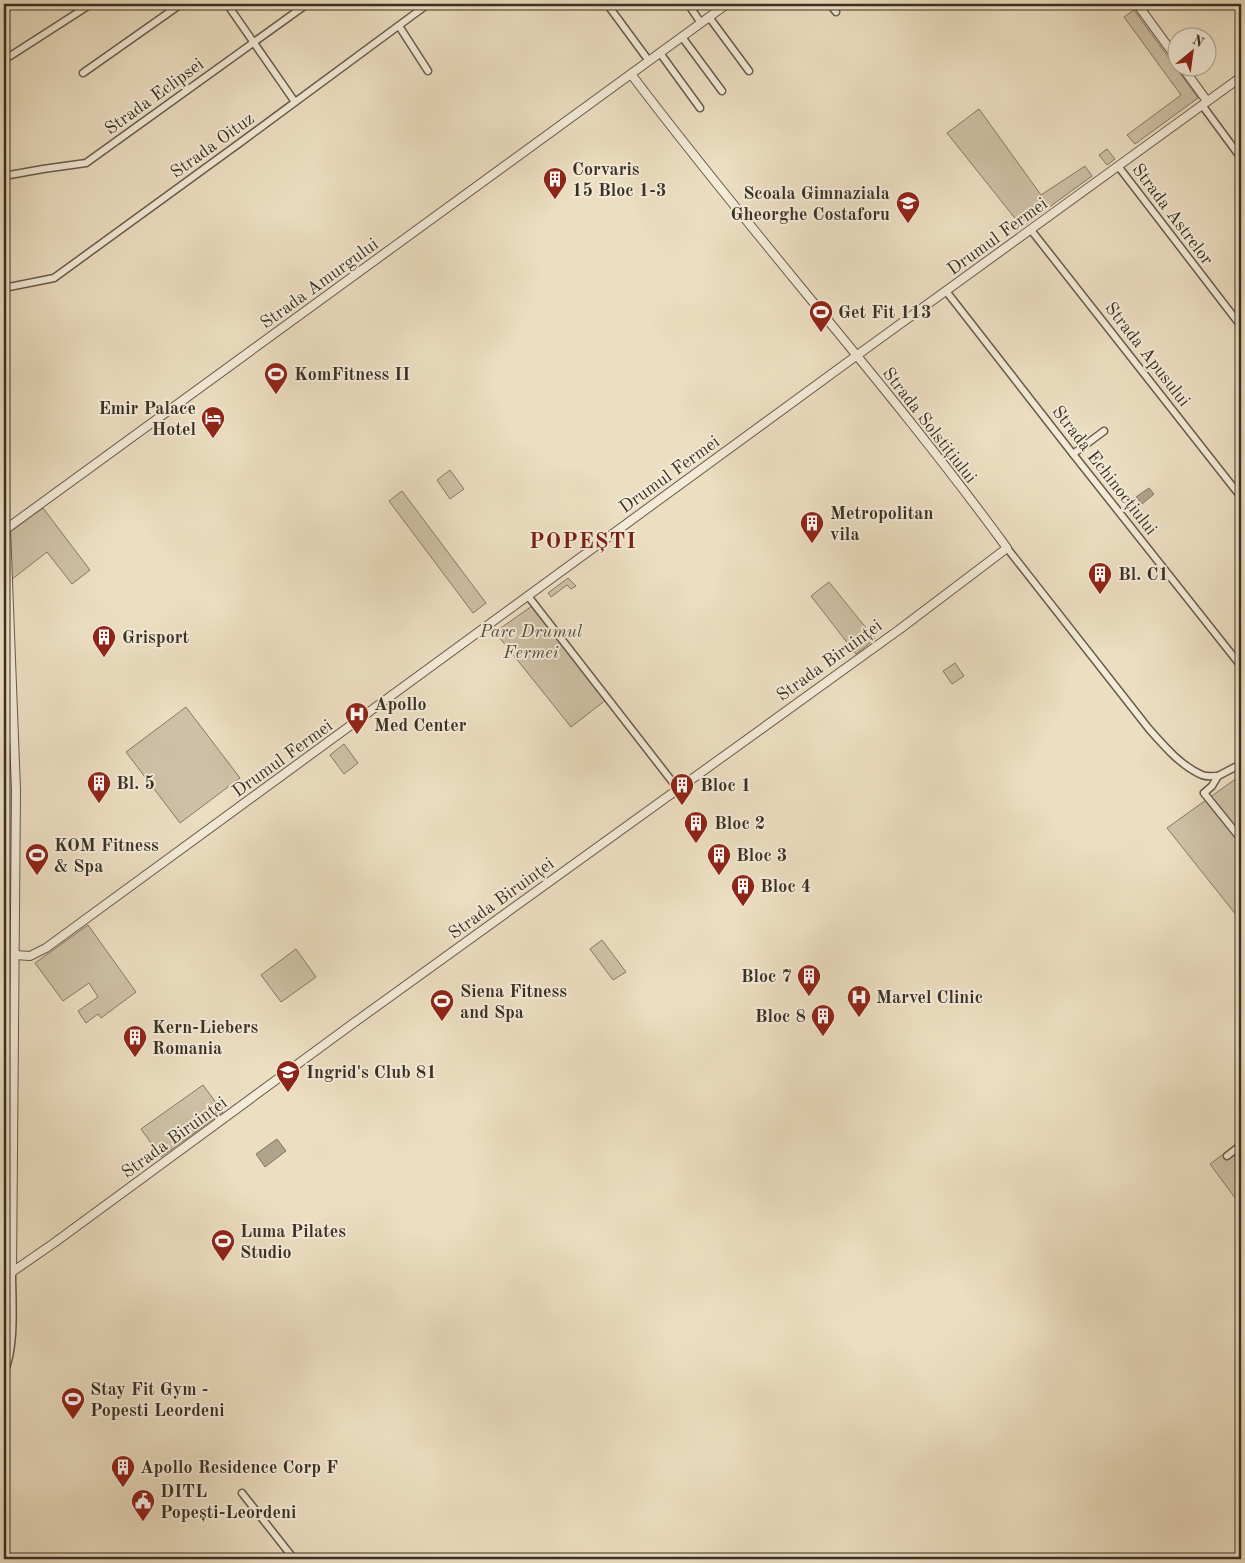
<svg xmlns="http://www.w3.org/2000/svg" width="1245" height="1563" font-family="'Old Standard TT',serif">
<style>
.green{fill:#cec0a6;stroke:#847866}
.water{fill:#afa38c;stroke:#807563}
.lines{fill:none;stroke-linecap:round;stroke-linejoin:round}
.pedestrian-casing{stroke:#665c4c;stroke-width:7}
.minor-casing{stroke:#665c4c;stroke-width:9}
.tertiary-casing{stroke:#665c4c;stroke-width:10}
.pedestrian{stroke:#f3ead7;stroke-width:4.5}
.minor{stroke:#f3ead7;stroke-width:6}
.tertiary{stroke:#f3ead7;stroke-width:8}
.labels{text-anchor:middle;stroke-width:4;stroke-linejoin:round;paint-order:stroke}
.street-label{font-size:18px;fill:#3a3025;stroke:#f3ead7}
.poi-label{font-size:18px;font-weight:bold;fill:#3a3025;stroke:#f3ead7;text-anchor:start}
.park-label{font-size:18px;font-style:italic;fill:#584d3f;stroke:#f3ead7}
.district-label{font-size:22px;font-weight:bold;letter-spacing:1px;fill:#7a1f14;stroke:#f3ead7}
</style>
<rect width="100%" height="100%" fill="#ecdec1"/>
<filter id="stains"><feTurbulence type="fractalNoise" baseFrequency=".004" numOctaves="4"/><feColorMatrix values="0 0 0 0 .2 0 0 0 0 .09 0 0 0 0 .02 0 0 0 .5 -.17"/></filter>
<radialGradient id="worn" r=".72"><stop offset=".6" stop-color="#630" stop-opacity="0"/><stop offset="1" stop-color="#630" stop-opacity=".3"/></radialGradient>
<g class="green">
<polygon points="1134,10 1198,98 1135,144 1127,135 1181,95 1124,17"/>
<polygon points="979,109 1041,195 1085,166 1092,176 1022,227 947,133"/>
<polygon points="1107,149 1115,159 1107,165 1099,155"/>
<polygon points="450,470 464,489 450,499 437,480"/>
<polygon points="402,491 486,603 473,613 389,501"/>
<polygon points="43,508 90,570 72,584 47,552 11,580 10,532"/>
<polygon points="568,578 576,586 571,589 567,585 551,597 548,593"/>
<polygon points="829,582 875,639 856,654 811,596"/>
<polygon points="532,606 606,700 571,727 495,632"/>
<polygon points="955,663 964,676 952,684 943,671"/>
<polygon points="186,707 240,778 180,823 126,752"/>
<polygon points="344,744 358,763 344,774 330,755"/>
<polygon points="1241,775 1241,921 1167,828"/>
<polygon points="88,925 136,992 101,1018 98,1014 86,1023 78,1011 98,997 89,983 63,1001 35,963"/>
<polygon points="602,940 626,972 613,980 590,949"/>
<polygon points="296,949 316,977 281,1002 261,975"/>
<polygon points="203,1085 223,1112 161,1157 141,1129"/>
<polygon points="1241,1141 1241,1206 1210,1164"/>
</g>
<g class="water">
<polygon points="1149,488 1154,494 1142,504 1136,497"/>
<polygon points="277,1139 286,1151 265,1167 256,1154"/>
</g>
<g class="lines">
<g class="pedestrian-casing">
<polyline id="pedestrian" points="4,515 6,529"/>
</g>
<g class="minor-casing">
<g id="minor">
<polyline points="227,4 295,102"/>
<polyline points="607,4 649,61"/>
<polyline points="688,4 701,23"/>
<polyline points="830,4 836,12"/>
<polyline points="709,17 749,71"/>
<polyline points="399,26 428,71"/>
<polyline points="682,37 722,91"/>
<polyline points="660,53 700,108"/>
<polyline points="4,60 91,4"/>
<polyline points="83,73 181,4"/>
<polyline points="1202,105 1241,158"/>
<polyline points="1118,166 1241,326"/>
<polyline points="4,176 43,169 86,163 307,4"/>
<polyline points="1031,230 1241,497"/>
<polyline points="4,288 54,278 241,142 428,4"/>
<polyline points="946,291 1073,454 1241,666"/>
<polyline points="1073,454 1104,431"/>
<path d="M1007,548L1149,729C1164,746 1181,766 1202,775C1207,777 1213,776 1218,776"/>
<polyline points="528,596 678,789"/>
<polyline points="1241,764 1218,776 1212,786 1204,793 1241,839"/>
<polyline points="1227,1156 1241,1145"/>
<path d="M4,1373C16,1346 12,1303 12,1272"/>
<polyline points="242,1493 294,1559"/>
</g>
</g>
<g class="tertiary-casing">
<g id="tertiary">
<polyline points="1137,4 1178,60"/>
<polyline points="1183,68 1207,101"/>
<polyline points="15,955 30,956 46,948 856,356 1241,77"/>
<path d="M12,1272L54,1243L355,1022L900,629L1007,548C888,385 752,235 631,74"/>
<polyline points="12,1272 16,790 6,529 727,4"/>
</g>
</g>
<use href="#pedestrian" class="pedestrian"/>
<use href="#minor" class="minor"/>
<use href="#tertiary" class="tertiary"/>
</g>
<defs>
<g id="building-pin" transform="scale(1.25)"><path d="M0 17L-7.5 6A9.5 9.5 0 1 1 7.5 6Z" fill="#8f2418" stroke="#f3ead7"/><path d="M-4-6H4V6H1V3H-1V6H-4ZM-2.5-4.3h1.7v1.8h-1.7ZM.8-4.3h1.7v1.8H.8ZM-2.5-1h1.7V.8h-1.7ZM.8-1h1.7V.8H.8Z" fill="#fff"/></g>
<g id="school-pin" transform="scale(1.25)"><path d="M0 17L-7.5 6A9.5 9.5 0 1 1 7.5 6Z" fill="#8f2418" stroke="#f3ead7"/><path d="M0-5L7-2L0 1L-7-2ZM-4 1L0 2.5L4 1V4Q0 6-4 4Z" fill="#fff"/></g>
<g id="stadium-pin" transform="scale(1.25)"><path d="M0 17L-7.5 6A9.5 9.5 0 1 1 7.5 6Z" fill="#8f2418" stroke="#f3ead7"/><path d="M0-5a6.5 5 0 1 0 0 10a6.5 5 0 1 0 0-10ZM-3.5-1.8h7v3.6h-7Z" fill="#fff"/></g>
<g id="hotel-pin" transform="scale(1.25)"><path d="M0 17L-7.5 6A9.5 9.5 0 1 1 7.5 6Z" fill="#8f2418" stroke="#f3ead7"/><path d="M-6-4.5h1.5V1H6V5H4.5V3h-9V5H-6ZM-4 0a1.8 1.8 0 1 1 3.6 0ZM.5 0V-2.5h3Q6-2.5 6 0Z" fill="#fff"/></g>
<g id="hospital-pin" transform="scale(1.25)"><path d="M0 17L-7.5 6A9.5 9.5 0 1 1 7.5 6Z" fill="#8f2418" stroke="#f3ead7"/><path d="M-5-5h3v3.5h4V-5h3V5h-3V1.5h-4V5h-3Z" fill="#fff"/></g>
<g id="civic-pin" transform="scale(1.25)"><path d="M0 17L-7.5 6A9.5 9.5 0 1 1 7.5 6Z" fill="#8f2418" stroke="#f3ead7"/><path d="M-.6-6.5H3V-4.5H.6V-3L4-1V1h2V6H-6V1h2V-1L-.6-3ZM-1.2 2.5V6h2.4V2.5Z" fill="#fff"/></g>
</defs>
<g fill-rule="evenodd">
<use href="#building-pin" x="555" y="179"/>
<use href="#school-pin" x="908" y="203"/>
<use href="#stadium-pin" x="821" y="312"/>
<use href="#stadium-pin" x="276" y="374"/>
<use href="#hotel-pin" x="213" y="418"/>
<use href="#building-pin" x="812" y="523"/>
<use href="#building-pin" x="1100" y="574"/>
<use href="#building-pin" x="104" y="637"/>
<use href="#hospital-pin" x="357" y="714"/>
<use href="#building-pin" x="99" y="783"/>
<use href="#building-pin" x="682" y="785"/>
<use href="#building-pin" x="696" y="823"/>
<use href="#stadium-pin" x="37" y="855"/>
<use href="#building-pin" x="719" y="855"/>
<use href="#building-pin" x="743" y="886"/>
<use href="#building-pin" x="809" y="976"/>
<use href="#hospital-pin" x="859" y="997"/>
<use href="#stadium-pin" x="442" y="1001"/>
<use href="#building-pin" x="823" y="1016"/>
<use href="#building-pin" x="135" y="1037"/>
<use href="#school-pin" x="288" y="1072"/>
<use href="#stadium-pin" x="223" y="1241"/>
<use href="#stadium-pin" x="73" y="1399"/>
<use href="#building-pin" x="123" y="1467"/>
<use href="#civic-pin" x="143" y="1501"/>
</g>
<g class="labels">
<g class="street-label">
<text transform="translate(154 96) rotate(-36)" y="6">Strada Eclipsei</text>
<text transform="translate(212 145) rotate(-36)" y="6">Strada Oituz</text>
<text transform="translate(1173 214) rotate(53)" y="6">Strada Astrelor</text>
<text transform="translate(997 236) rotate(-36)" y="6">Drumul Fermei</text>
<text transform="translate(319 283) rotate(-36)" y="6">Strada Amurgului</text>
<text transform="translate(1148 354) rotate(52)" y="6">Strada Apusului</text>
<text transform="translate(930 425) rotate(52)" y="6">Strada Solstițiului</text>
<text transform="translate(1105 470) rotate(52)" y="6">Strada Echinocțiului</text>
<text transform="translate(669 474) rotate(-36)" y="6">Drumul Fermei</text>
<text transform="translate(829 660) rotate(-36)" y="6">Strada Biruinței</text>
<text transform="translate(282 758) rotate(-36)" y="6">Drumul Fermei</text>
<text transform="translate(501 898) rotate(-36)" y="6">Strada Biruinței</text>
<text transform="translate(174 1137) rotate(-36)" y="6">Strada Biruinței</text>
</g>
<g class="poi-label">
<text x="572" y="175">Corvaris<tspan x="572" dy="21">15 Bloc 1-3</tspan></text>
<text x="890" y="199" text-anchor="end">Scoala Gimnaziala<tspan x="890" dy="21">Gheorghe Costaforu</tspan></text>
<text x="838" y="318">Get Fit 113</text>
<text x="294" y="380">KomFitness II</text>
<text x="196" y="414" text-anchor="end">Emir Palace<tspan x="196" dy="21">Hotel</tspan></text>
<text x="830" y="519">Metropolitan<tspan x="830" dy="21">vila</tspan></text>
<text x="1118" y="580">Bl. C1</text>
<text x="122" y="643">Grisport</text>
<text x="374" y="710">Apollo<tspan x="374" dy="21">Med Center</tspan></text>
<text x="116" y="789">Bl. 5</text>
<text x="700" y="791">Bloc 1</text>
<text x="714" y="829">Bloc 2</text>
<text x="54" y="851">KOM Fitness<tspan x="54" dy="21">&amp; Spa</tspan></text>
<text x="736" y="861">Bloc 3</text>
<text x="760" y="892">Bloc 4</text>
<text x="792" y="982" text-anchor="end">Bloc 7</text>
<text x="460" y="997">Siena Fitness<tspan x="460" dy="21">and Spa</tspan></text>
<text x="876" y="1003">Marvel Clinic</text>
<text x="806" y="1022" text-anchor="end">Bloc 8</text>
<text x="152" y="1033">Kern-Liebers<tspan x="152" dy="21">Romania</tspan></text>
<text x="306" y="1078">Ingrid's Club 81</text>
<text x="240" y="1237">Luma Pilates<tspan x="240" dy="21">Studio</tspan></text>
<text x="90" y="1395">Stay Fit Gym -<tspan x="90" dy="21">Popesti Leordeni</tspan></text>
<text x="140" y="1473">Apollo Residence Corp F</text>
<text x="160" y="1497">DITL<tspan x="160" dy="21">Popești-Leordeni</tspan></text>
</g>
<g class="park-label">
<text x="531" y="637">Parc Drumul<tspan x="531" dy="21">Fermei</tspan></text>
</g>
<g class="district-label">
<text x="583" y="548">POPEȘTI</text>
</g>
</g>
<rect width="1245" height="1563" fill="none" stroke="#ecdec1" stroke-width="20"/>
<rect x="5" y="5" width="1235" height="1553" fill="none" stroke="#3a3025" stroke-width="2.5"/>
<rect x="10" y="10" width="1225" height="1543" fill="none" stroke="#3a3025"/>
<g transform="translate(1192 52) rotate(29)"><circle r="24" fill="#f3ead7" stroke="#a9a090"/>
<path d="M0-4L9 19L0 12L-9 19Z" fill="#8f2418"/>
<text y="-8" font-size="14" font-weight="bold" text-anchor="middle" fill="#3a3025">N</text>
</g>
<rect width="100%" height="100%" filter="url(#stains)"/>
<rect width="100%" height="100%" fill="url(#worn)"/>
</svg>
